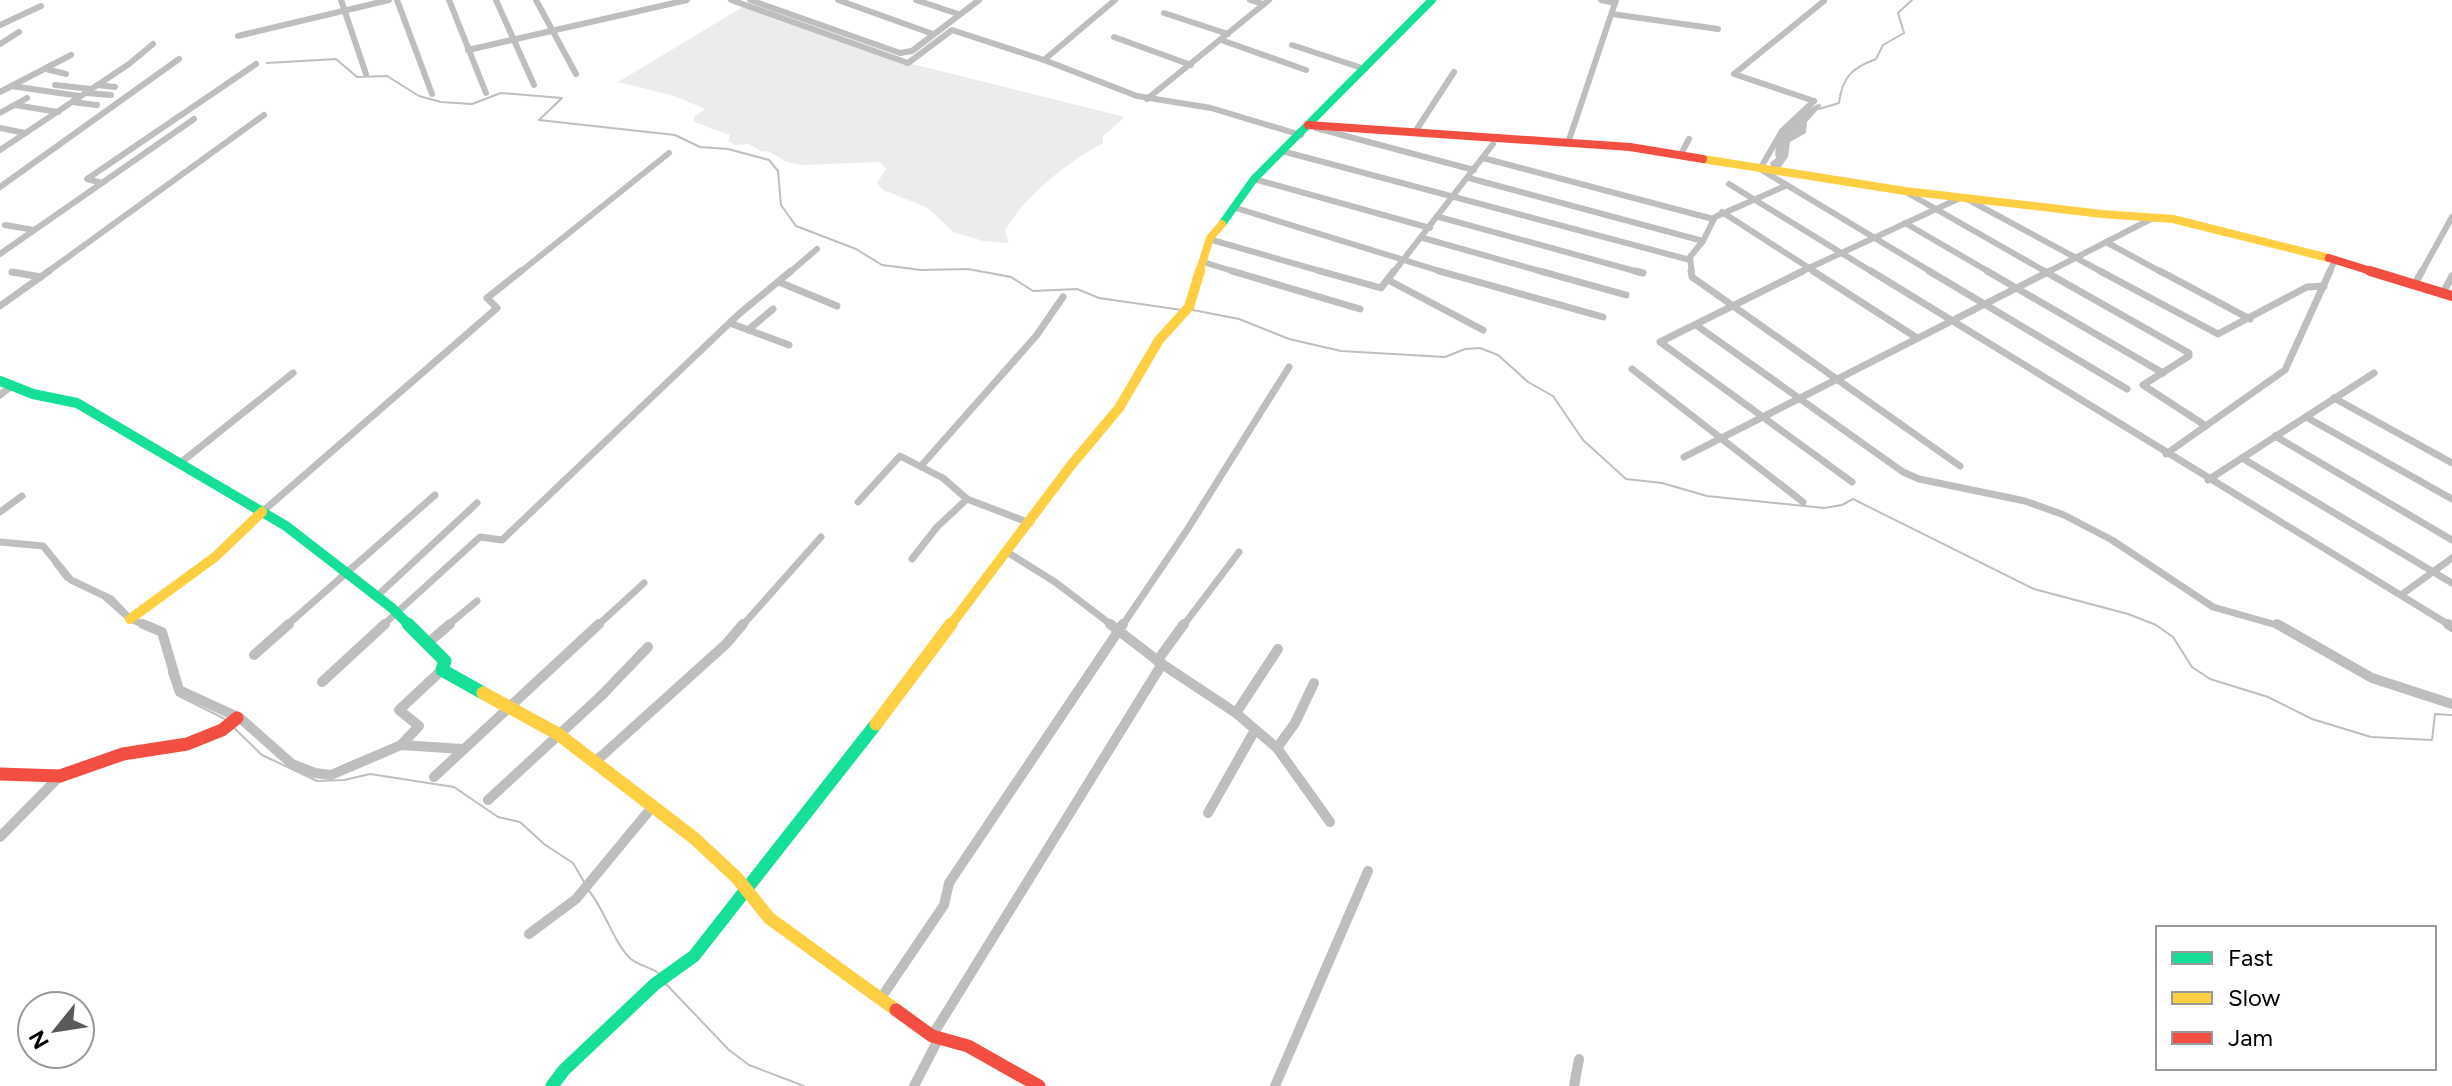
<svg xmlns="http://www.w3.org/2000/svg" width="2452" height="1086" font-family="Figtree,sans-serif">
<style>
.green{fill:#ececec}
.water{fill:#bfbfbf}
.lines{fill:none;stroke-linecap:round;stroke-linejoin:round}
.stream{stroke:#bfbfbf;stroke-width:2}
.street-far2{stroke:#bebebe;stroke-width:6}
.street-far1{stroke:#bebebe;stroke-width:7}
.street{stroke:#bebebe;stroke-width:10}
.fast-far2{stroke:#16e098;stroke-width:8}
.fast-far1{stroke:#16e098;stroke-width:10}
.fast{stroke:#16e098;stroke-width:13}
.slow-far2{stroke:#ffcf43;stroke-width:8}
.slow-far1{stroke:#ffcf43;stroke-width:10}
.slow{stroke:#ffcf43;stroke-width:13}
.jam-far2{stroke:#f24e42;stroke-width:8}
.jam-far1{stroke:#f24e42;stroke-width:10}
.jam{stroke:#f24e42;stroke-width:13}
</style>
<rect width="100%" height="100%" fill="#fff"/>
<path class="green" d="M746,5L908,63L1125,117L1103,136V143C1070,160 1022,198 1005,231L1009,243L983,241L953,232L928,208L883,190L877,183L886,169L880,162L802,165L787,162L768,151L762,152L749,144L735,145L728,141L730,135L694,122V117L705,109L674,96L618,82Z"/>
<path class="water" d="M1818,104L1822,105L1807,122L1806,133L1790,142L1788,157L1780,168L1772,167L1770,163L1776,158C1770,137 1801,113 1818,104Z"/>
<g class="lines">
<g class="stream">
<polyline points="267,63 336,59 357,77 387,76 419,96 441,102 472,104 501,93 562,98 539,120 675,135 700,147 728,149 769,160 778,171 781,205 796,226 856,249 882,265 921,270 968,269 1011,277 1033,291 1077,289 1099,298 1182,310"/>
<path d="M1819,109L1839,103C1842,77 1852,68 1876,59L1883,45L1904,33L1898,13L1912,0"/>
<polyline points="1193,310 1239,319 1289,339 1341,351 1445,357 1465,349 1480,348 1498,355 1528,382 1553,396 1583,440 1626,479 1662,483 1707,496 1824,508 1842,505 1853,499 2034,589 2128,614 2156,625 2173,637 2192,667 2210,679 2268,697 2312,719 2371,737 2432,740 2435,714 2452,715"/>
<polyline points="53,563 66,580"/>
<polyline points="104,599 123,616"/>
<polyline points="169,673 177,695 225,719"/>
<polyline points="232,726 262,755 317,781 344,780 370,774 454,787 498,817 520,822 544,844 573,863 584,882"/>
<path d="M589,891C605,910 614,944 631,959C639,966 651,967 660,974"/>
<polyline points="665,983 729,1050 749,1065 804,1086"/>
</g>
<g class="street-far2">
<polyline points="341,0 366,74"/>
<polyline points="397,0 432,94"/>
<polyline points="449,0 486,93"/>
<polyline points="496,0 534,85"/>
<polyline points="536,0 576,74"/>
<polyline points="731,0 908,63 952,30 1044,60 1137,96 1211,108 1301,135"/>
<polyline points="750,0 900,53 912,51 979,0"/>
<polyline points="838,0 933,34"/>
<polyline points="916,0 958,14"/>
<polyline points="1250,0 1263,4"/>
<polyline points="1601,0 1615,3"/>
<polyline points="1164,13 1228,34"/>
<polyline points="1612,14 1718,29"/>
<polyline points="0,25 41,6"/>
<polyline points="238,36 389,0"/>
<polyline points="1114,37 1191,65"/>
<polyline points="1221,40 1306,70"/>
<polyline points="0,44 19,32"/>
<polyline points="1292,45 1365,69"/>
<polyline points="468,50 687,0"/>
<polyline points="1044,60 1115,0"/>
<polyline points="46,69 66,74"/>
<polyline points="55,85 91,89"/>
<polyline points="98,85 115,87"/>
<polyline points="11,86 80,96"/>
<polyline points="0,92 71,55"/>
<polyline points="86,93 111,95"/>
<polyline points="1147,99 1269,0"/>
<polyline points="1814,101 1782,131 1760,169 1933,273"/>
<polyline points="1814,101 1734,74 1824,1"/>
<polyline points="72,102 97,105"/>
<polyline points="15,105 58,112"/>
<polyline points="0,113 27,98"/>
<polyline points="0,128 25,133"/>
<polyline points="1316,128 1474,170"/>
<polyline points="1415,132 1454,72"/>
<polyline points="1569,140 1616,0"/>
<polyline points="0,150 129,64 153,44"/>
<polyline points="1282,151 1690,260"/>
<polyline points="1680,156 1689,139"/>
<polyline points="1483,158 1713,219"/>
<polyline points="1469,178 1703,241"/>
<polyline points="1254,179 1430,228"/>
<polyline points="102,183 87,179 256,64"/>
<polyline points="1729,184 1874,273"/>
<polyline points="0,187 179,59"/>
<polyline points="1906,192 2048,273"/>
<polyline points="1967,199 2104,273"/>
<polyline points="1236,208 1446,273"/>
<polyline points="1722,212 1809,268 1960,198"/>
<polyline points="1439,217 1642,273"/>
<polyline points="1905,223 1991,273"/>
<polyline points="5,225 34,230"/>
<polyline points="1423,238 1547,273"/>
<polyline points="1212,240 1327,273"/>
<polyline points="2106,242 2163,273"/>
<polyline points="0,254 194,119"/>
<polyline points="1203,262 1239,273"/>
<polyline points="12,272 16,273"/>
<polyline points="46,273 264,115"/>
<polyline points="519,273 669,153"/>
<polyline points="789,273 817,249"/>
<polyline points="1393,273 1493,144"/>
<polyline points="1692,273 1690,257 1703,241 1715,217 1785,186"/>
<polyline points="1799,273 1809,268 1816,273"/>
<polyline points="2046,273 2153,218"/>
<polyline points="2329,273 2335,260"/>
<polyline points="2421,273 2452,217"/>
</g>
<g class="street-far1">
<polyline points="1232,271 1360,309"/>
<polyline points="1320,271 1381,288 1394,271"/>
<polyline points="1439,271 1603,317"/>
<polyline points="1540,271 1626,295"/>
<polyline points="1635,271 1643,273"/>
<polyline points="1691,271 1692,277 1960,466"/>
<polyline points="1803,271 1660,342 1852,482"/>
<polyline points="1813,271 1917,338"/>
<polyline points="1871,271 2451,626"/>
<polyline points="1929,271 2127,389"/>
<polyline points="1987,271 2163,373"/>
<polyline points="2044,271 2189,353 2189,356 2143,385 2206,426"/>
<polyline points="2100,271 2218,334 2307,287 2324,286"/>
<polyline points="2160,271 2250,319"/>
<polyline points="12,272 41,277"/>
<polyline points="1390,281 1483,330"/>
<polyline points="779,282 837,306"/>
<polyline points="2415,284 2422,271"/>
<polyline points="2443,293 2452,276"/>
<polyline points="0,306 49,271"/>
<polyline points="730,323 789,345"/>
<polyline points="1696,325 1903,472 1919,479 2025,501 2064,515 2112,540 2213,607 2280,626"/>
<polyline points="748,330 773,309"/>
<polyline points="1632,369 1803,502"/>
<polyline points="0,395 13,385"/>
<polyline points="2334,398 2452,463"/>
<polyline points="2306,417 2452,499"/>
<polyline points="2275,436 2452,540"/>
<polyline points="2166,454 2285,370 2330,271"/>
<polyline points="1684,457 2050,271"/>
<polyline points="2242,458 2452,583"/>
<polyline points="179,464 293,373"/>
<polyline points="921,466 1036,336 1063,297"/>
<polyline points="2208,480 2374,373"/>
<polyline points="858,502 900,456 943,478 967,499 1030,523"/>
<polyline points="0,512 22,496"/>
<polyline points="262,512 497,308 487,298 521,271"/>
<polyline points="0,542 43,546 71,580 111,599 130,619 148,626"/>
<polyline points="1007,552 1055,582 1113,626"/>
<polyline points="912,559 937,527 967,499"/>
<polyline points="2401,595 2452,558"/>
<polyline points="377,596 477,503"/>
<polyline points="286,626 435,495"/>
<polyline points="382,626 480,537 502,540 739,314 791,271"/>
<polyline points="447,626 477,601"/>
<polyline points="597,626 644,583"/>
<polyline points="742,626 821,537"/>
<polyline points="1122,626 1187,530 1289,367"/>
<polyline points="1183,626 1239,552"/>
</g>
<g class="street">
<polyline points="143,624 162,632 179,690 240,718 292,764 315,773 331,775 401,745 462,749"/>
<polyline points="1110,624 1162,664 1236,713 1277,748 1330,822"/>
<polyline points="2277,624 2372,678 2452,704"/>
<polyline points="2448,624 2452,627"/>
<polyline points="428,643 450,624"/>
<polyline points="254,655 289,624"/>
<polyline points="1157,661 1184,624"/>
<polyline points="322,682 385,624"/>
<polyline points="1236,713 1278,649"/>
<polyline points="401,745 419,726 399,710 442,670"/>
<polyline points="1277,748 1295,723 1314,683"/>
<polyline points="595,762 726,644 743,624"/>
<polyline points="434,777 599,624"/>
<polyline points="488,800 602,695 648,647"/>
<polyline points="1208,813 1255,730"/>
<polyline points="0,837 60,776"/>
<polyline points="529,934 576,899 653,806"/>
<polyline points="881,998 944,905 949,883 1123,624"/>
<polyline points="932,1036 1162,664"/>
<polyline points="914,1086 939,1038"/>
<polyline points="1275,1086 1368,871"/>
<polyline points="1574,1086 1579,1059"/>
</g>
<polyline class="fast-far2" points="1222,224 1254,179 1432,0"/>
<polyline class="fast-far1" points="0,381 33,394 77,403 286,526 392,608 410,626"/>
<g class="fast">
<polyline points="408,624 445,661 442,670 483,693"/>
<polyline points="552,1086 564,1070 655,984 694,956 876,724"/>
</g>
<g class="slow-far2">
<polyline points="1703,159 1905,191 2102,214 2173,219 2329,258"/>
<polyline points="1199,273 1210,238 1222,224"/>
</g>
<g class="slow-far1">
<polyline points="130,619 215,557 262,512"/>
<polyline points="950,626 1072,464 1119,408 1159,340 1189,307 1200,271"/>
</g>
<g class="slow">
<polyline points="483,693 558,734 694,838 737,878 769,918 896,1010"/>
<polyline points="876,724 951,624"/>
</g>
<g class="jam-far2">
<polyline points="1308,125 1630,147 1703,159"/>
<polyline points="2329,258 2377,273"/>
</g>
<polyline class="jam-far1" points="2370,271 2452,296"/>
<g class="jam">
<polyline points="0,774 60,776 123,754 187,744 222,730 237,718"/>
<polyline points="896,1010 932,1036 968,1046 1039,1086"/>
</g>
</g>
<rect x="2156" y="926" width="280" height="144" fill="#ffffff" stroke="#999999" stroke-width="2"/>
<rect x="2172" y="952" width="40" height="12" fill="#16e098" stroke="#999999" stroke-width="2"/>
<text x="2228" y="966" font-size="24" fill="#000000">Fast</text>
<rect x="2172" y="992" width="40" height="12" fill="#ffcf43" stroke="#999999" stroke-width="2"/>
<text x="2228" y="1006" font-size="24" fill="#000000">Slow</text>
<rect x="2172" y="1032" width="40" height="12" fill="#f24e42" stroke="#999999" stroke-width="2"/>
<text x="2228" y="1046" font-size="24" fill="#000000">Jam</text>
<g transform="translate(56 1030) rotate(240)"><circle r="38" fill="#ffffff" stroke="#999999" stroke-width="2"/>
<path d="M0-6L14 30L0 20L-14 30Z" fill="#595959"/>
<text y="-12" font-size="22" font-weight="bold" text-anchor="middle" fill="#000000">N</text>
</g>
</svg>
